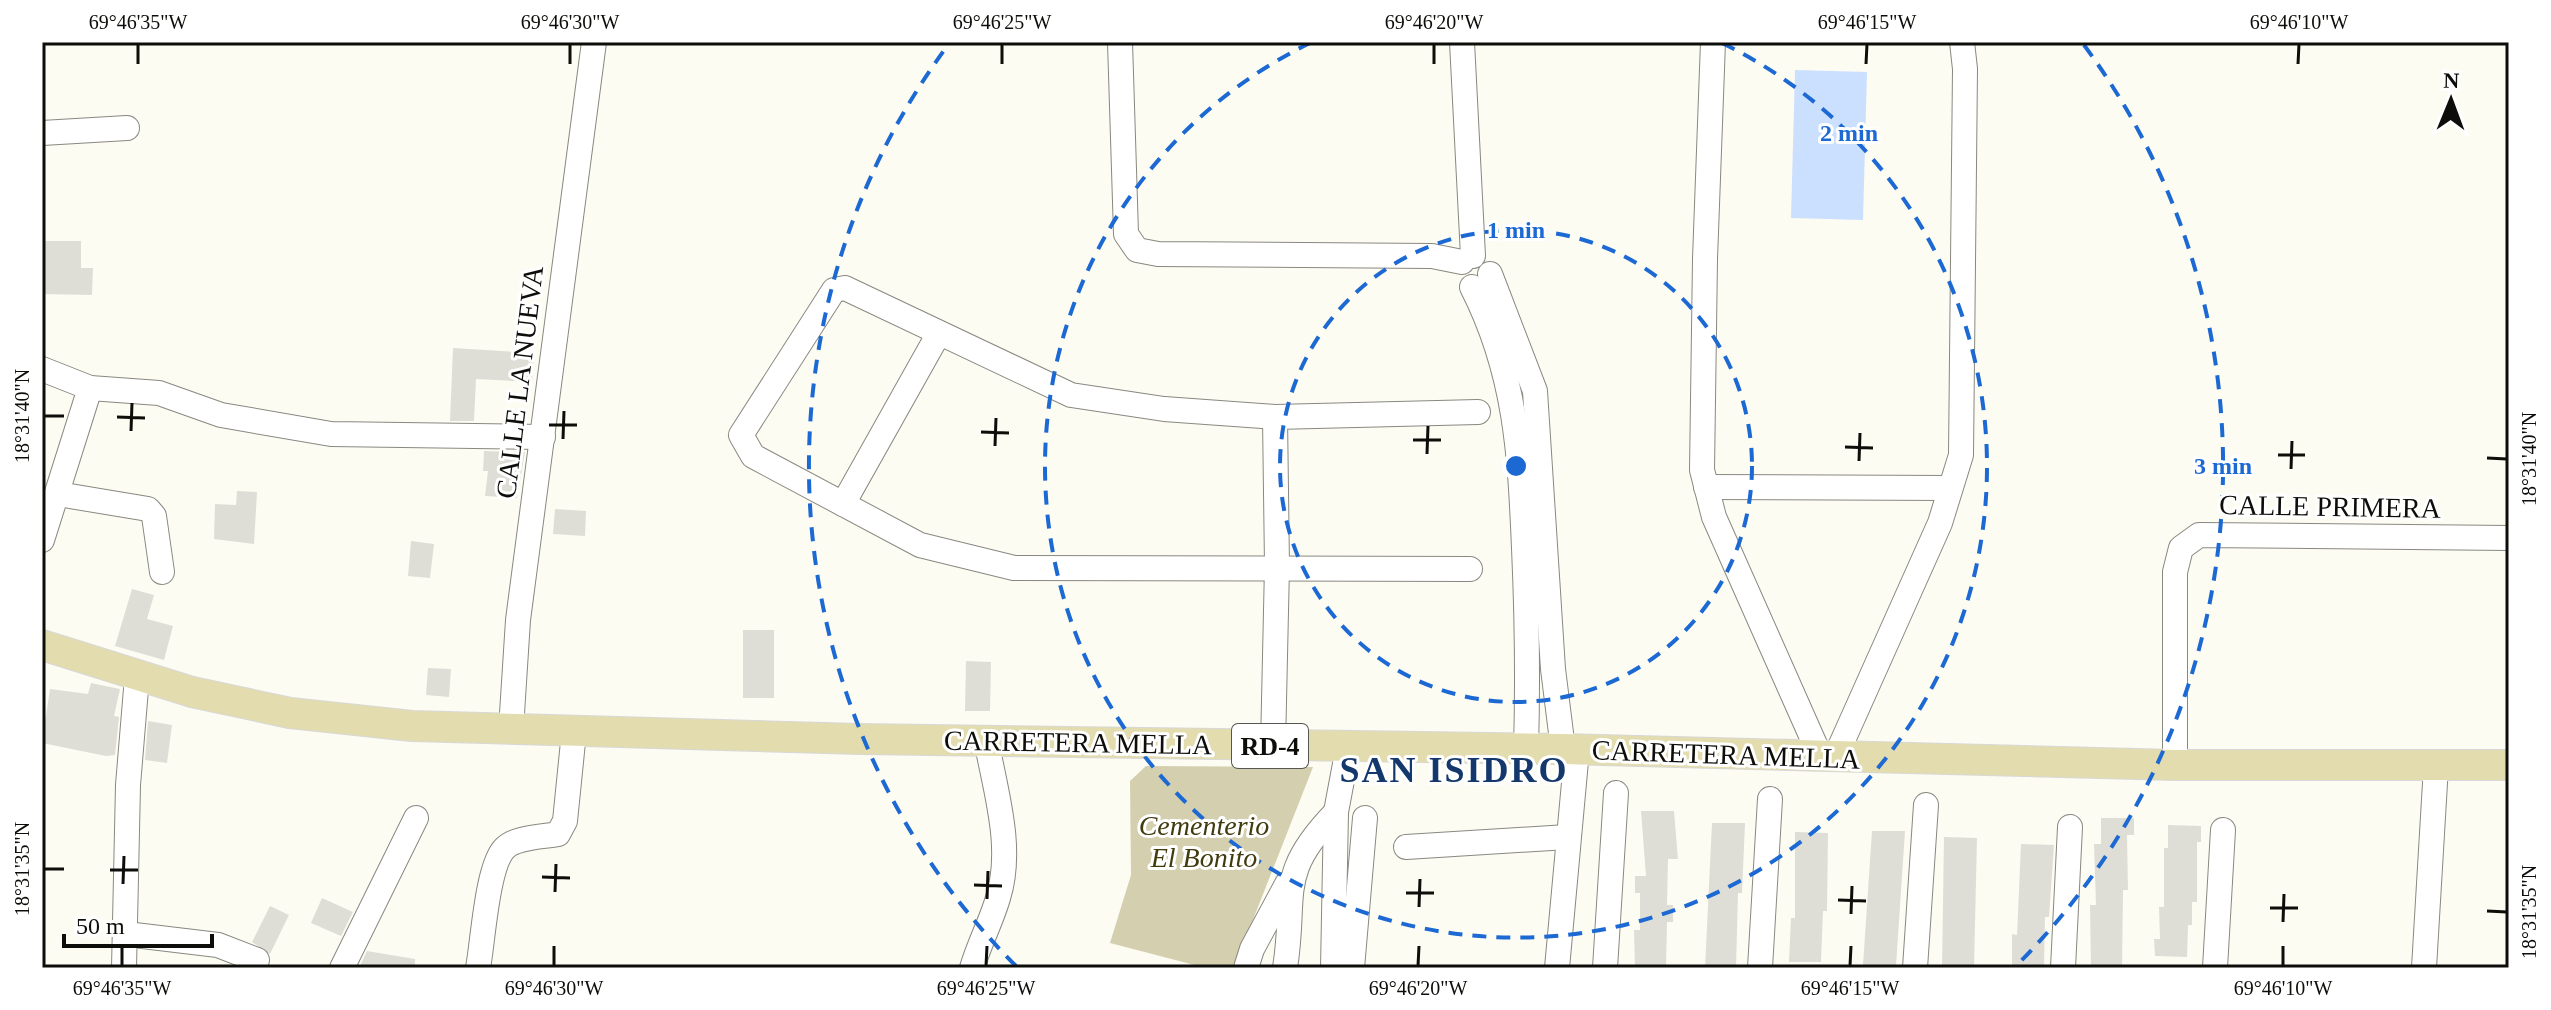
<svg xmlns="http://www.w3.org/2000/svg" width="2551" height="1010" font-family="Georgia,serif">
<style>
.green{fill:#d4cfae}
.water{fill:#cbe0ff}
.building{fill:#dfded6}
.lines{fill:none;stroke-linecap:round;stroke-linejoin:round}
.minor-casing{stroke:#898880;stroke-width:26}
.major-casing{stroke:#d8d8d8;stroke-width:32}
.minor{stroke:#fff;stroke-width:24}
.major{stroke:#e2dcaf;stroke-width:30}
.ticks{fill:none;stroke:#0d0d0a;stroke-width:3}
.ring{fill:none;stroke:#1c69d4;stroke-width:4;stroke-dasharray:14 10}
.labels{text-anchor:middle;stroke-width:6;stroke-linejoin:round;paint-order:stroke}
.shield{fill:#fff;stroke:#565654;stroke-width:2}
.shield-label{font-size:26px;font-weight:bold;fill:#0d0d0a}
.street-label{font-size:28px;fill:#0d0d0a;stroke:#fff}
.park-label{font-size:28px;font-style:italic;fill:#413b0e;stroke:#fff}
.district-label{font-size:36px;font-weight:bold;letter-spacing:2px;fill:#14386c;stroke:#fff}
.centre{fill:#1c69d4;stroke:#fff;stroke-width:4}
.ring-label{font-size:24px;text-anchor:middle;font-weight:bold;fill:#1c69d4;stroke:#fff;stroke-width:6;stroke-linejoin:round;paint-order:stroke}
.neatline{fill:none;stroke:#0d0d0a;stroke-width:3}
.ticks-label{font-size:20px;text-anchor:middle;fill:#0d0d0a}
</style>
<rect width="100%" height="100%" fill="#fdfcf3"/>
<polygon class="green" points="1146,766 1313,767 1234,968 1206,968 1110,943 1131,875 1130,781"/>
<polygon class="water" points="1795,70 1867,72 1863,220 1791,218"/>
<g class="building">
<polygon points="42,241 81,241 81,268 93,268 92,295 42,294"/>
<polygon points="453,348 534,353 532,382 476,379 474,421 450,421"/>
<polygon points="484,451 525,452 517,498 485,496 488,471 483,471"/>
<polygon points="237,491 257,492 254,544 214,539 215,504 236,505"/>
<polygon points="555,509 586,511 585,536 553,534"/>
<polygon points="411,541 434,544 430,578 408,576"/>
<polygon points="132,589 154,595 147,619 173,626 164,660 115,646"/>
<rect x="743" y="630" width="31" height="68"/>
<polygon points="966,661 991,662 990,711 965,711"/>
<polygon points="428,668 451,669 449,697 426,695"/>
<polygon points="91,683 120,689 114,716 119,717 115,755 106,756 42,743 50,689 88,694"/>
<polygon points="148,721 172,725 167,763 145,760"/>
<polygon points="1641,811 1674,811 1678,859 1668,859 1667,905 1673,905 1673,922 1667,922 1666,968 1635,968 1634,930 1640,930 1640,893 1635,893 1635,876 1646,876"/>
<polygon points="2101,818 2134,818 2134,835 2127,835 2128,890 2123,890 2122,968 2091,968 2090,905 2096,905 2094,844 2101,844"/>
<polygon points="1712,823 1745,823 1742,893 1738,893 1736,968 1705,968"/>
<polygon points="2168,825 2201,826 2201,842 2197,842 2197,902 2192,902 2192,925 2188,925 2187,957 2155,956 2154,939 2160,939 2159,907 2164,907 2164,848 2168,848"/>
<polygon points="1872,831 1905,831 1896,966 1863,965"/>
<polygon points="1795,832 1828,833 1827,911 1823,911 1821,962 1789,962 1791,918 1795,918"/>
<polygon points="1944,837 1977,838 1974,968 1942,968"/>
<polygon points="2021,844 2054,845 2049,917 2045,917 2044,968 2012,968 2012,934 2017,935"/>
<polygon points="322,898 353,912 341,936 311,923"/>
<polygon points="270,906 289,915 270,954 252,942"/>
<polygon points="367,951 415,959 415,968 359,968"/>
</g>
<g class="lines">
<g class="minor-casing">
<g id="minor">
<polyline points="1120,42 1126,234 1137,250 1158,254 1432,256 1462,262"/>
<polyline points="1462,42 1473,256"/>
<polyline points="1713,42 1705,259 1702,470 1714,517 1821,758"/>
<polyline points="42,133 127,128"/>
<polyline points="1490,274 1535,391 1553,669 1563,749"/>
<path d="M1472,287C1516,373 1520,454 1524,548C1527,615 1528,681 1526,749"/>
<polyline points="42,369 90,388 159,393 221,415 331,434 543,437"/>
<polyline points="1706,487 1948,488"/>
<polyline points="58,494 148,509 154,516 162,572"/>
<polyline points="843,504 939,333"/>
<polyline points="42,540 90,388"/>
<polyline points="1470,569 1014,568 920,545 753,456 741,435 834,290 845,288 1071,395 1164,409 1275,417 1478,412"/>
<polyline points="511,729 518,620 594,42"/>
<polyline points="1273,746 1277,566 1275,417"/>
<polyline points="1835,758 1940,523 1961,455 1965,69 1962,42"/>
<polyline points="2175,765 2175,572 2181,548 2199,535 2509,538"/>
<polyline points="1406,847 1567,837"/>
<polyline points="126,934 218,945 257,960"/>
<polyline points="124,968 128,785 137,677"/>
<polyline points="342,968 416,818"/>
<path d="M478,968C483,942 487,865 505,848C516,837 543,837 558,834L565,821L574,732"/>
<path d="M972,968C979,944 991,922 998,898C1014,847 995,790 986,739"/>
<polyline points="1246,968 1252,949 1287,884"/>
<path d="M1285,968C1297,892 1275,875 1336,812"/>
<polyline points="1333,968 1336,812 1348,748"/>
<polyline points="1352,968 1365,818"/>
<polyline points="1557,968 1577,750"/>
<polyline points="1605,968 1616,793"/>
<polyline points="1760,968 1770,799"/>
<polyline points="1915,968 1926,805"/>
<polyline points="2063,968 2070,827"/>
<polyline points="2215,968 2223,830"/>
<polyline points="2424,968 2436,766"/>
</g>
</g>
<g class="major-casing">
<polyline id="major" points="42,645 192,692 290,713 412,726 860,739 1563,749 2175,765 2509,765"/>
</g>
<use href="#minor" class="minor"/>
<use href="#major" class="major"/>
</g>
<path class="ticks" d="M138,64V44M570,64V44M1002,64V44M1434,64V44M1866,64L1867,44M2298,64L2299,44M44,416H64M117,417L145,418M549,425H577M131,431L132,403M981,432L1009,433M563,439L564,411M1413,440H1441M995,446L996,418M1845,447L1873,448M1427,454L1428,426M2278,455H2305M2487,458L2507,459M1859,461L1860,433M2291,469L2292,441M44,869H64M110,870H138M542,877L570,878M123,884L124,856M974,885L1002,886M555,892L556,864M1406,893H1434M987,899L988,871M1838,900L1866,901M1419,907L1420,879M2270,908H2298M2487,911L2507,912M1851,914L1852,886M2283,922L2284,894M122,966V946M554,966V946M986,966L987,946M1418,966L1419,946M1850,966L1851,946M2283,966V946"/>
<g class="ring">
<circle cx="1516" cy="466" r="236"/>
<path d="M1722 43A471 471 0 1 1 1310 43"/>
<path d="M1016 966A707 707 0 0 1 948 45M2084 45A707 707 0 0 1 2016 966"/>
</g>
<g class="labels">
<rect class="shield" x="1232" y="724" width="76" height="44" rx="6"/>
<g class="shield-label">
<text x="1270" y="755">RD-4</text>
</g>
<g class="street-label">
<text transform="translate(519 382) rotate(-83)" y="10">CALLE LA NUEVA</text>
<text transform="translate(2330 506) rotate(1)" y="10">CALLE PRIMERA</text>
<text transform="translate(1078 742) rotate(1)" y="10">CARRETERA MELLA</text>
<text transform="translate(1726 754) rotate(2)" y="10">CARRETERA MELLA</text>
</g>
<g class="park-label">
<text x="1204" y="835">Cementerio<tspan x="1204" dy="32">El Bonito</tspan></text>
</g>
<g class="district-label">
<text x="1454" y="782">SAN ISIDRO</text>
</g>
</g>
<circle cx="1516" cy="466" r="12" class="centre"/>
<g class="ring-label">
<text x="1849" y="141">2 min</text>
<text x="1516" y="238">1 min</text>
<text x="2223" y="474">3 min</text>
</g>
<rect width="2551" height="1010" fill="none" stroke="#ffffff" stroke-width="88"/>
<g transform="translate(2451 100) rotate(1)" stroke="#ffffff" stroke-width="6" paint-order="stroke">
<path d="M0-6L14 30L0 20L-14 30Z" fill="#0d0d0a"/>
<text y="-12" font-size="22" font-weight="bold" text-anchor="middle" fill="#0d0d0a">N</text>
</g>
<path d="M64 934v12h148v-12" fill="none" stroke="#0d0d0a" stroke-width="4"/>
<text x="76" y="934" font-size="24" fill="#0d0d0a" stroke="#ffffff" stroke-width="6" paint-order="stroke">50 m</text>
<rect x="44" y="44" width="2463" height="922" class="neatline"/>
<g class="ticks-label">
<text x="138" y="29">69°46'35"W</text>
<text x="570" y="29">69°46'30"W</text>
<text x="1002" y="29">69°46'25"W</text>
<text x="1434" y="29">69°46'20"W</text>
<text x="1867" y="29">69°46'15"W</text>
<text x="2299" y="29">69°46'10"W</text>
<text transform="translate(22 416) rotate(-90)" y="7">18°31'40"N</text>
<text transform="translate(2529 459) rotate(-90)" y="7">18°31'40"N</text>
<text transform="translate(22 869) rotate(-90)" y="7">18°31'35"N</text>
<text transform="translate(2529 912) rotate(-90)" y="7">18°31'35"N</text>
<text x="122" y="995">69°46'35"W</text>
<text x="554" y="995">69°46'30"W</text>
<text x="986" y="995">69°46'25"W</text>
<text x="1418" y="995">69°46'20"W</text>
<text x="1850" y="995">69°46'15"W</text>
<text x="2283" y="995">69°46'10"W</text>
</g>
</svg>
